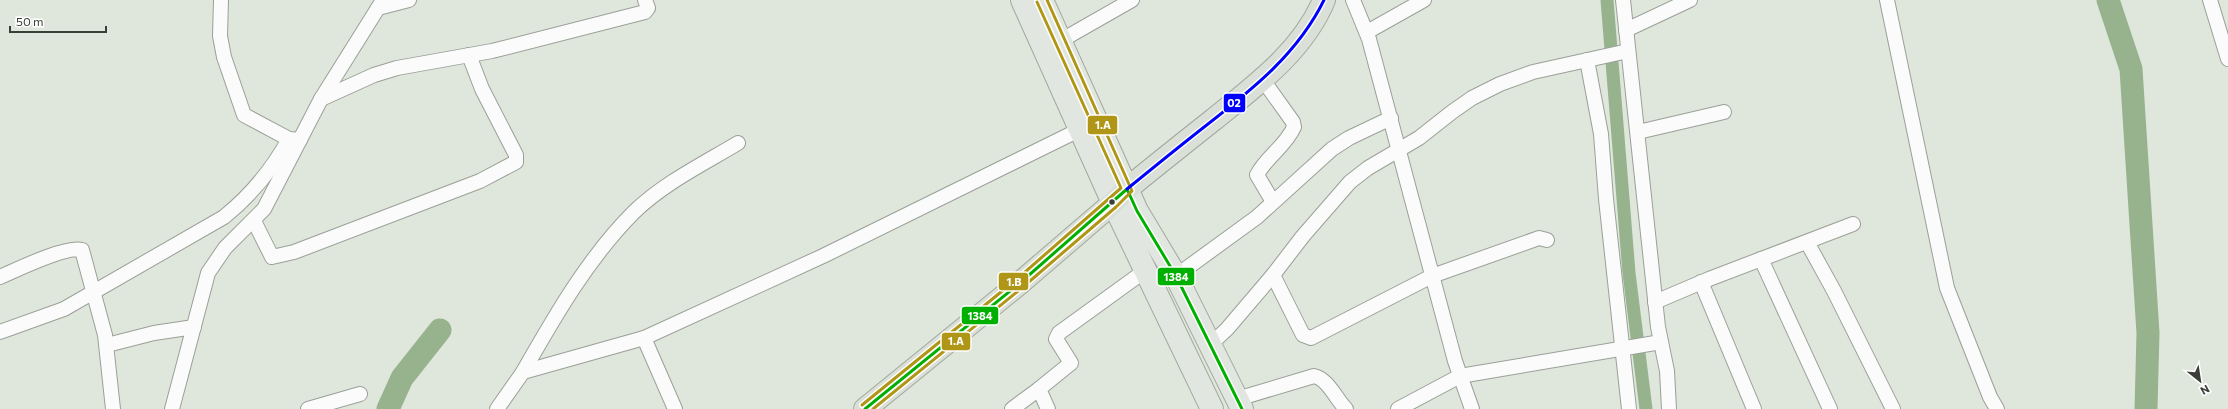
<svg xmlns="http://www.w3.org/2000/svg" width="2228" height="409" font-family="Commissioner,sans-serif">
<style>
.lines{fill:none;stroke-linecap:round;stroke-linejoin:round}
.canal{stroke:#97b38e;stroke-width:13}
.river{stroke:#97b38e;stroke-width:23}
.minor-casing{stroke:#9aa098;stroke-width:16}
.primary-casing{stroke:#a0a99c;stroke-width:24}
.trunk-casing{stroke:#a0a99c;stroke-width:24}
.minor{stroke:#fafbfa;stroke-width:14}
.primary{stroke:#e2e6e0;stroke-width:22}
.trunk{stroke:#dadfd8;stroke-width:22}
.bus-1-casing{stroke:#fff;stroke-width:6}
.bus-2-casing{stroke:#fff;stroke-width:6}
.bus-3-casing{stroke:#fff;stroke-width:6}
.bus-4-casing{stroke:#fff;stroke-width:6}
.bus-1{stroke:#00b000;stroke-width:3}
.bus-2{stroke:#b09616;stroke-width:3}
.bus-3{stroke:#b09616;stroke-width:3}
.bus-4{stroke:#00f;stroke-width:3}
.bus-dot{fill:#393e37;stroke:#fff;stroke-width:1.5}
.line-badge{stroke:#fff;stroke-width:1.5}
.badge-label{font-size:11px;text-anchor:middle;font-weight:bold;fill:#fff}
</style>
<rect width="100%" height="100%" fill="#dfe7dc"/>
<g class="lines">
<polyline class="canal" points="1607,0 1629,273 1646,409"/>
<g class="river">
<polyline points="2108,0 2131,69 2148,333 2146,409"/>
<polyline points="388,409 402,378 440,330"/>
</g>
<g class="minor-casing">
<g id="minor">
<polyline points="221,0 220,36 224,57 244,115 289,139"/>
<polyline points="1353,0 1369,39 1455,361 1472,409"/>
<polyline points="1623,0 1658,327 1667,371 1669,409"/>
<polyline points="1887,0 1947,288 1990,397 1997,409"/>
<polyline points="2210,0 2228,59"/>
<polyline points="378,8 409,0"/>
<polyline points="1626,30 1690,0"/>
<polyline points="1367,32 1424,0"/>
<polyline points="1060,41 1132,0"/>
<polyline points="1587,60 1601,134 1606,199 1629,409"/>
<path d="M1263,80L1293,122L1294,127C1285,147 1266,157 1257,175L1273,202"/>
<polyline points="321,99 374,75 397,68 492,51 645,12 648,8 645,0"/>
<polyline points="1638,132 1724,112"/>
<polyline points="254,221 272,257 294,252 480,181 516,162 516,155 482,89 469,55"/>
<polyline points="1807,242 1834,291 1893,409"/>
<polyline points="1761,259 1830,409"/>
<polyline points="1273,275 1303,335 1311,338 1432,276 1539,238 1547,240"/>
<polyline points="1176,276 1257,217 1332,149 1349,138 1391,118"/>
<path d="M0,277C16,270 67,245 82,250L105,335L113,409"/>
<polyline points="1701,282 1754,409"/>
<polyline points="1655,302 1709,279 1853,224"/>
<path d="M0,332L64,309L224,217C250,196 273,168 289,139L300,140"/>
<polyline points="644,338 675,409"/>
<polyline points="1211,344 1227,329 1273,275 1303,236 1350,182 1368,168 1419,138 1452,112 1472,98 1500,84 1533,72 1628,51"/>
<polyline points="107,345 154,333 194,327"/>
<path d="M523,372C555,316 588,258 634,212C664,183 703,164 738,143"/>
<polyline points="1039,389 1071,363 1056,339 1059,333 1146,270"/>
<path d="M1237,399L1314,376C1328,379 1336,399 1346,409"/>
<polyline points="172,409 208,273 225,248 264,209 321,99 383,0"/>
<polyline points="308,409 360,394"/>
<polyline points="497,409 523,372 644,338 823,256 1081,129"/>
<polyline points="1012,409 1039,389 1048,409"/>
<polyline points="1398,409 1460,376 1661,342"/>
</g>
</g>
<g class="primary-casing">
<g id="primary">
<polyline points="1022,0 1113,203 1212,409"/>
<polyline points="1042,0 1137,211 1176,276 1242,409"/>
</g>
</g>
<g class="trunk-casing">
<path id="trunk" d="M865,409L1020,283L1113,203L1127,189C1155,166 1184,143 1213,120C1255,86 1303,51 1324,0"/>
</g>
<use href="#minor" class="minor"/>
<use href="#primary" class="primary"/>
<use href="#trunk" class="trunk"/>
<g class="bus-1-casing">
<polyline id="bus-1" points="865,409 1020,283 1127,189 1137,211 1176,276 1242,409"/>
</g>
<g class="bus-2-casing">
<polyline id="bus-2" points="873,409 1023,287 1116,207 1132,191 1047,0"/>
</g>
<g class="bus-3-casing">
<polyline id="bus-3" points="862,405 1017,279 1121,188 1037,2"/>
</g>
<g class="bus-4-casing">
<path id="bus-4" d="M1127,189C1154,167 1181,145 1208,124C1254,88 1298,53 1324,0"/>
</g>
<use href="#bus-1" class="bus-1"/>
<use href="#bus-2" class="bus-2"/>
<use href="#bus-3" class="bus-3"/>
<use href="#bus-4" class="bus-4"/>
</g>
<circle class="bus-dot" cx="1112" cy="202" r="3.5"/>
<g class="line-badge">
<rect x="1223" y="93" width="23" height="20" rx="4" fill="#00f"/>
<rect x="1087" y="115" width="31" height="20" rx="4" fill="#b09616"/>
<rect x="1157" y="267" width="38" height="19" rx="4" fill="#00b000"/>
<rect x="998" y="272" width="31" height="19" rx="4" fill="#b09616"/>
<rect x="961" y="306" width="38" height="19" rx="4" fill="#00b000"/>
<rect x="941" y="332" width="30" height="19" rx="4" fill="#b09616"/>
</g>
<g class="badge-label">
<text x="1234" y="107">02</text>
<text x="1103" y="129">1.A</text>
<text x="1176" y="281">1384</text>
<text x="1014" y="286">1.B</text>
<text x="980" y="320">1384</text>
<text x="956" y="345">1.A</text>
</g>
<g transform="translate(2200 381) rotate(150)" stroke="#ffffff" stroke-width="3" paint-order="stroke">
<path d="M0-3L7 15L0 10L-7 15Z" fill="#393e37"/>
<text y="-6" font-size="11" font-weight="bold" text-anchor="middle" fill="#393e37">N</text>
</g>
<path d="M10 26v6h96v-6" fill="none" stroke="#393e37" stroke-width="2"/>
<text x="16" y="26" font-size="12" fill="#393e37" stroke="#ffffff" stroke-width="3" paint-order="stroke">50 m</text>
</svg>
